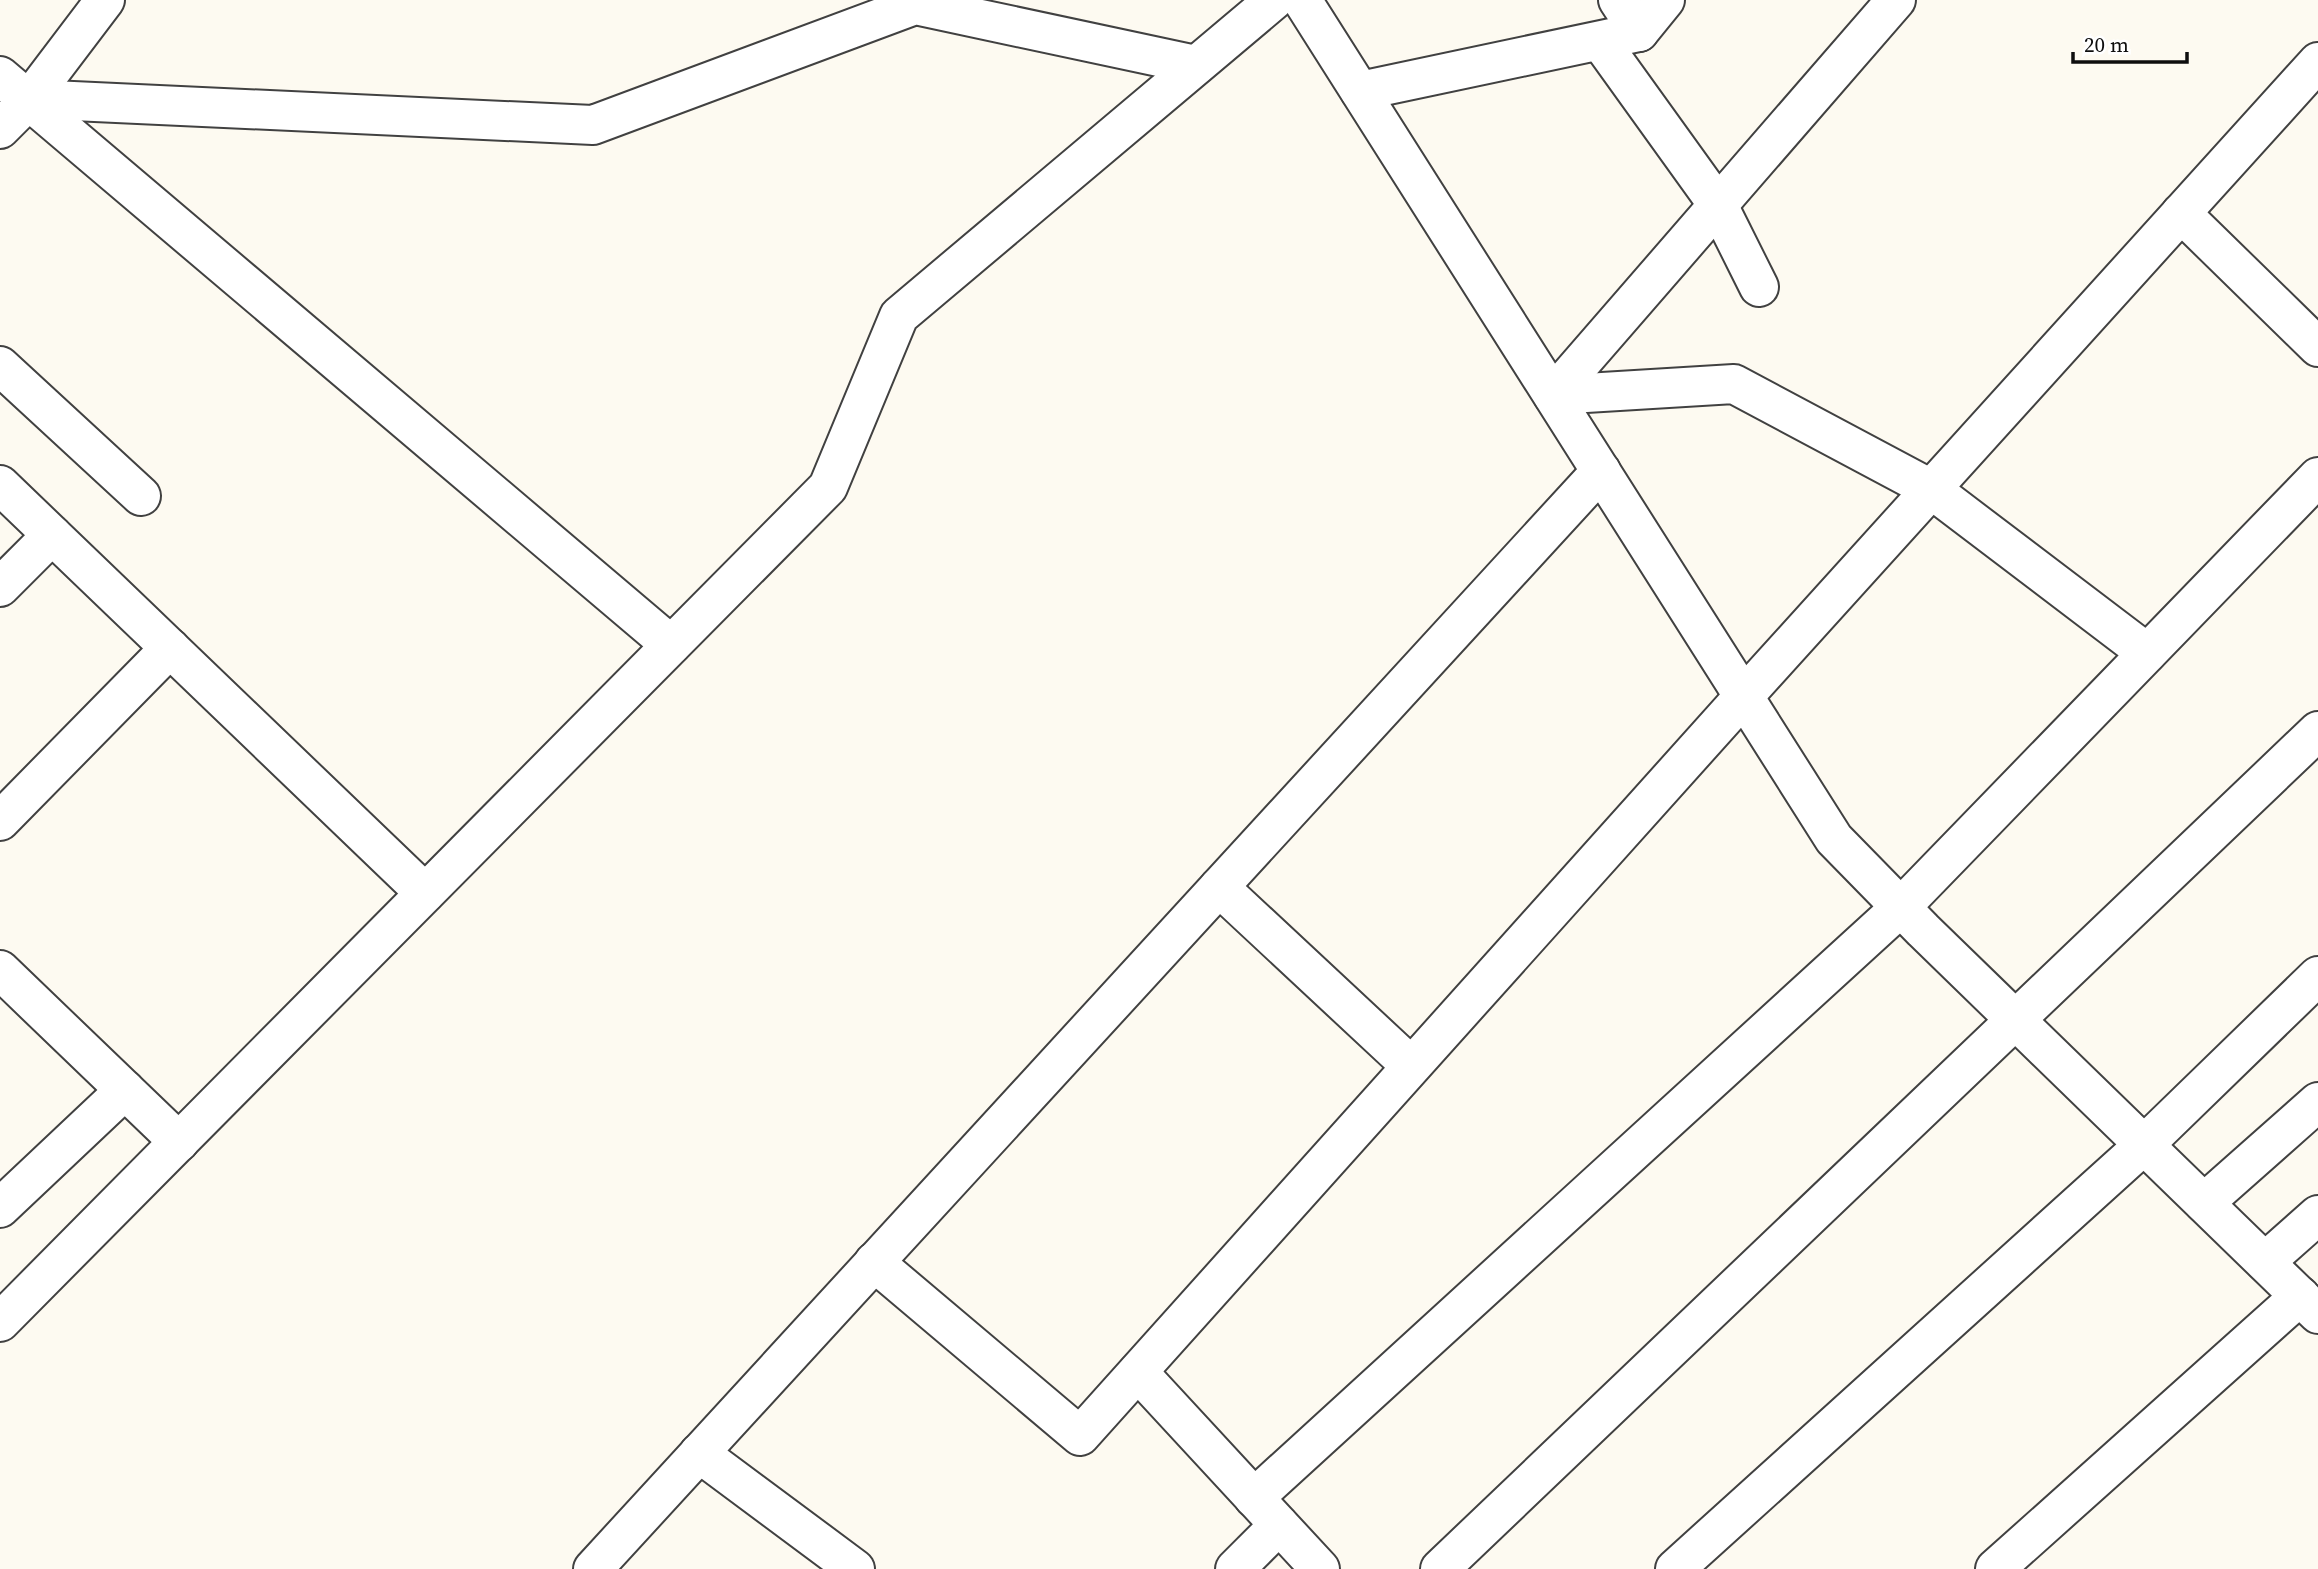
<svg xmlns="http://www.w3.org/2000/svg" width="2318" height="1569" font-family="'Source Serif 4',serif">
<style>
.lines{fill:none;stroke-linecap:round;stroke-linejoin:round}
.minor-casing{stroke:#414141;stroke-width:42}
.minor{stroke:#fff;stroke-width:38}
</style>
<rect width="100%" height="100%" fill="#fdfaf1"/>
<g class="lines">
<g class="minor-casing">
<g id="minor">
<polyline points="1302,0 1834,839 1923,930 2318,1314"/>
<polyline points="1618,0 1639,32"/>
<polyline points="1600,41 1718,205 1759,287"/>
<polyline points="0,76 671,645"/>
<polyline points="1360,91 1639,32 1665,0"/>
<polyline points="30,99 593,125 915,5 1196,65"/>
<polyline points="0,129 30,99 105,0"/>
<polyline points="2181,213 2318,347"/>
<polyline points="0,366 141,496"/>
<polyline points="1553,395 1734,384 1931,489 2147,653"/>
<polyline points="1553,395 1896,0"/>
<polyline points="0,485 425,893"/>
<polyline points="0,587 52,535"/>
<polyline points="0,821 170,648"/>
<polyline points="1219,887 1411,1066"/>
<polyline points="0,970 179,1142"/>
<polyline points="2204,1203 2318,1102"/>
<polyline points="0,1208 125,1090"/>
<polyline points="874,1262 1080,1436 1744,696 2318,62"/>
<polyline points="2265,1262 2318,1215"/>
<polyline points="0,1322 828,487 899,316 1274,0"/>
<polyline points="1138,1372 1320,1569"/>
<polyline points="699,1453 855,1569"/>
<polyline points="1254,1498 1902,906 2318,477"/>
<polyline points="593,1569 1601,471"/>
<polyline points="1235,1569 1279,1525"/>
<polyline points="1440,1569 2318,731"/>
<polyline points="1675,1569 2145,1144 2318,976"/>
<polyline points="1995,1569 2300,1296"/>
</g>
</g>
<use href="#minor" class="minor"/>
</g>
<path d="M2073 52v10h114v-10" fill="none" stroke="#0e0e0e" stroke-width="3.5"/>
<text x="2084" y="52" font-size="21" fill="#0e0e0e" stroke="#ffffff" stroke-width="5" paint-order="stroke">20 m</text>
</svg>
